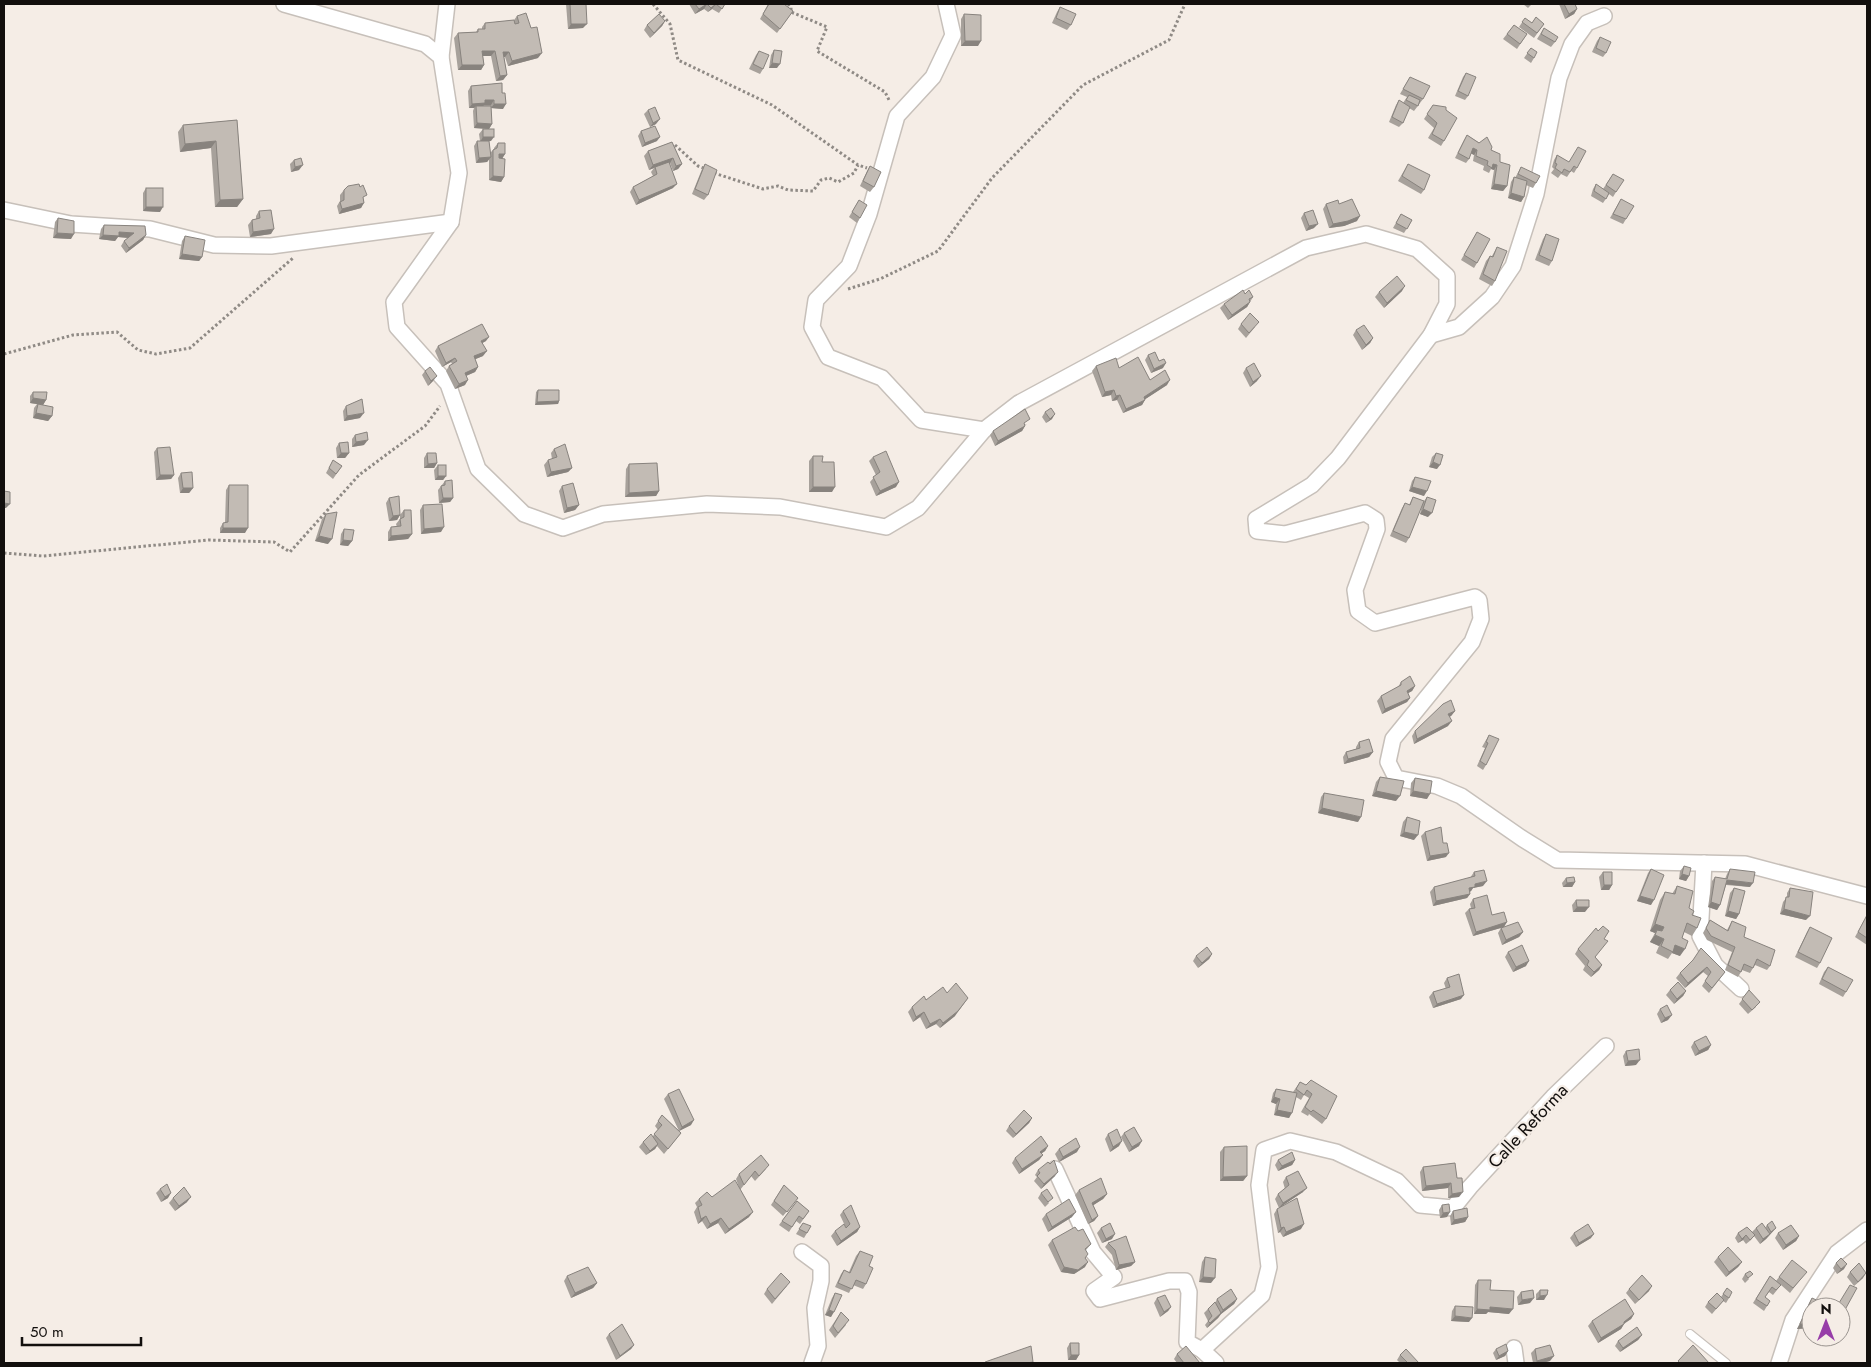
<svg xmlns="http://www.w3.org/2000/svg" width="1871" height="1367" font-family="Jost,sans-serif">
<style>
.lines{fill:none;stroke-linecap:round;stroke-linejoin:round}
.lane-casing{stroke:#c7c0ba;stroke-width:10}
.street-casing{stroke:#c7c0ba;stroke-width:18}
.path{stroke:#8f8a85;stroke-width:3;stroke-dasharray:2.5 2.5;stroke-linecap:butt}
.lane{stroke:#fff;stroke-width:8}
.street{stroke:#fff;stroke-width:15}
.wall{fill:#a7a19b}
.shaded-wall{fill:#88837e}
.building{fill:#c2bbb4;stroke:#88837e}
.labels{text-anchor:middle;stroke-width:4.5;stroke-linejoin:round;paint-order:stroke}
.street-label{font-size:18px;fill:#120f0d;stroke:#f5ede6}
</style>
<rect width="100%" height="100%" fill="#f5ede6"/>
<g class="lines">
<g class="lane-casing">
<polyline id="lane" points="1690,1334 1726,1363"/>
</g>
<g class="street-casing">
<g id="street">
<polyline points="284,4 425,44 441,57 459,173 451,222 394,302 397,327 448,384 478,469 524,514 563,528 603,514 707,504 780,507 886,527 918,508 984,430 1019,403 1306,248 1366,234 1417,249 1447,276 1447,304 1431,335 1338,458 1312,485 1256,519 1257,531 1285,534 1365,513 1376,520 1377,529 1355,590 1358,611 1375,623 1475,597 1479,600 1481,619 1472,642 1393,739 1388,762 1396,778 1437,786 1461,796 1523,839 1557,860 1745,864 1867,896"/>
<polyline points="946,4 953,35 933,77 897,116 869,214 849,266 816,300 812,327 828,357 882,378 921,420 984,430"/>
<polyline points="441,57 447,4"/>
<polyline points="4,210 71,224 150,229 214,245 271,246 451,222"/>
<polyline points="1431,335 1459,327 1492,297 1513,266 1536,194 1559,78 1572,44 1587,23 1604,16"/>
<polyline points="1704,863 1700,936 1715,965 1741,989"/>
<polyline points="1055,1169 1093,1252 1114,1277 1094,1291 1100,1299 1169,1281 1185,1281 1189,1292 1187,1342 1202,1350"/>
<polyline points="802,1252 821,1266 821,1281 815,1308 818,1346 812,1363"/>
<polyline points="1514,1348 1516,1363"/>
<polyline points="1216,1363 1202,1350 1262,1295 1269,1267 1259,1185 1264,1150 1290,1141 1336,1152 1397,1181 1420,1205 1453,1208 1470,1187 1553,1097 1606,1046"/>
<polyline points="1779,1363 1793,1320 1837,1253 1867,1230"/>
</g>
</g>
<g class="path">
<polyline points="653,4 670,24 678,60 772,105 858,165 867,168"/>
<polyline points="788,4 791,7 791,12 827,27 817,51 885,92 890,102"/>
<polyline points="675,145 698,166 706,169"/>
<polyline points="714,173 763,189 778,186 788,190 813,191 821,180 829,178 838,182 854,173 858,165"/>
<polyline points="848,289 880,279 938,251 992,178 1083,85 1169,40 1185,4"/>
<polyline points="4,354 73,335 117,332 138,350 156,354 190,348 293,258"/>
<polyline points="4,553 43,556 209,540 274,542 290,552 359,475 425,426 440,406"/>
</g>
<use href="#lane" class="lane"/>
<use href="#street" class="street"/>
</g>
<g class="wall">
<polygon points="566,4 586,4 583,28 568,29"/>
<polygon points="689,4 725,4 719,13 712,9 708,12 704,9 695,14"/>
<polygon points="768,4 784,4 793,11 777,33 760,19"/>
<polygon points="1523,4 1532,4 1528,8"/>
<polygon points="1559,4 1575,4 1577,9 1574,14 1565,19"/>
<polygon points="1060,7 1071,25 1067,30 1052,23 1057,12"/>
<polygon points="964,14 978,46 961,46 961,19"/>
<polygon points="517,16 538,58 508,66 505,57 504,57 507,75 503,80 496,81 491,56 483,56 484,65 481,70 458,70 454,38 458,33 476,32 478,29 482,29 482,27 485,23 514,20"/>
<polygon points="1536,17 1544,24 1534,38 1519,27 1525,18 1532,23"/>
<polygon points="665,21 662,26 650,38 644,30 647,25"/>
<polygon points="1514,25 1527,34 1517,49 1503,39"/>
<polygon points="1544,28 1555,42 1551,47 1537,39"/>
<polygon points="1600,37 1606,53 1603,57 1592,52 1597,41"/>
<polygon points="1531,48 1534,58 1531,63 1524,58"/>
<polygon points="774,50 777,68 769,68 771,55"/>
<polygon points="759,51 763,69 760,74 749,69 756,55"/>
<polygon points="1466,73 1468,96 1465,100 1455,96 1463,77"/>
<polygon points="1410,77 1423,99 1414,111 1409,108 1403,123 1399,127 1389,122 1396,105 1399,100 1403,103 1407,97 1400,94"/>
<polygon points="502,83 503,109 491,108 492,124 489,129 474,128 473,111 474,108 469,108 468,91 471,86"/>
<polygon points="1433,105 1444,141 1441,146 1428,138 1434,128 1424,119"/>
<polygon points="648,110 656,124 650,127 644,114"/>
<polygon points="237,120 243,199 237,207 215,207 211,148 180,152 178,132 183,125"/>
<polygon points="483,129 491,141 489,141 490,153 494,149 494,148 498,143 505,154 502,158 504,177 501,182 489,180 489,159 487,162 476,163 474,146 477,141 480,141 479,134"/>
<polygon points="641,131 657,141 642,147 638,136"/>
<polygon points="1467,135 1491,150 1500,162 1507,186 1503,191 1491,189 1494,170 1491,169 1489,173 1483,170 1484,166 1473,161 1474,155 1471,153 1469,159 1466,163 1455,158 1464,140"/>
<polygon points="672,142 682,164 678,169 673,171 670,163 669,163 673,188 636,205 630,192 633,187 653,176 651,172 654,168 649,170 644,156 648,151"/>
<polygon points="1557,155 1577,168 1574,173 1571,171 1567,177 1561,174 1558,178 1551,173 1554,169 1552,167 1554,160"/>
<polygon points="294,160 299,170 291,172 290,164"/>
<polygon points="705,164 708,195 704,200 692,194 702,169"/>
<polygon points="1408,164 1424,190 1421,194 1398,181"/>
<polygon points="870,166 874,187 870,192 860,186 867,171"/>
<polygon points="1521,167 1536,183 1533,188 1526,185 1524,197 1521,202 1508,198 1511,182 1514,177 1515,178"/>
<polygon points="1613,174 1616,192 1613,197 1609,194 1603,203 1591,196 1593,189 1596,184 1603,189"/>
<polygon points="146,188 160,212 143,211 143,193"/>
<polygon points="344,190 364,200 361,208 339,214 337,206 340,201 340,195"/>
<polygon points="1621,199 1626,219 1623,224 1610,218"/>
<polygon points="859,200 860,218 857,223 849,217"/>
<polygon points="1326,204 1339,204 1357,221 1344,226 1329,228 1323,209"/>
<polygon points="259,211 271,234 250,237 248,225 252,220 256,219 256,216"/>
<polygon points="1304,213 1314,228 1306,231 1301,218"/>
<polygon points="1401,214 1412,220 1404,233 1393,228"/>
<polygon points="58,218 71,239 53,238 55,222"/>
<polygon points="104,225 146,235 143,240 126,253 121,246 124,241 128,238 118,237 115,241 99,239 101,229"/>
<polygon points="1477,232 1477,263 1474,268 1461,260"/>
<polygon points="1546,234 1552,261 1549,266 1535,260 1543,239"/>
<polygon points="185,236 202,257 199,261 179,259 182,241"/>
<polygon points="1497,247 1495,281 1492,286 1479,279 1486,261 1490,256 1492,256"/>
<polygon points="1402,291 1384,308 1375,297 1379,292"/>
<polygon points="1245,294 1253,297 1247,307 1228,320 1220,308 1224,304"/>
<polygon points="1241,324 1255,327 1246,338 1238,329"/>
<polygon points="1356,330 1373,338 1370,343 1362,350 1353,335"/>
<polygon points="486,341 482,343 483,356 475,359 478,367 475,372 466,376 465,385 455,389 446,371 449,366 452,364 451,362 442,367 435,351 438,346"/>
<polygon points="1148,355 1159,361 1163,368 1151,373 1145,360"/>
<polygon points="1096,366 1119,368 1150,380 1167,385 1145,399 1142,405 1123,413 1117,400 1112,401 1111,395 1102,397 1092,371"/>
<polygon points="1246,368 1257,381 1250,387 1243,373"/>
<polygon points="425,371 433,381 428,386 422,375"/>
<polygon points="538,390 559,401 558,404 535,405 536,392"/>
<polygon points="33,392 46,400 43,405 52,416 48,421 33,418 34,408 37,404 30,403 30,396"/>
<polygon points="346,406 360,418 344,421 343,411"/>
<polygon points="1045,412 1052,419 1046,423 1042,417"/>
<polygon points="1027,424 1025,425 1025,426 1022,431 995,446 990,435 993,431"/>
<polygon points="355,435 364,445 352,447 352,439"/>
<polygon points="339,443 349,453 345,458 337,458 336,448"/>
<polygon points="157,448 174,475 171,479 156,480 154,452"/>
<polygon points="554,449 572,468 568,472 547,477 544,465 548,460 552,459 551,453"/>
<polygon points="427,453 437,463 434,468 424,468 424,458"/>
<polygon points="1436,453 1437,469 1429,467 1432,457"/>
<polygon points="813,456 822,462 832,492 809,492 809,461"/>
<polygon points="873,457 896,487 876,496 870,482 876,475 869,461"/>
<polygon points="333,460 342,466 333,479 326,473"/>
<polygon points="629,464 659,491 656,496 625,497 626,469"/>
<polygon points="438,465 446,476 443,480 435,480 434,470"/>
<polygon points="181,473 193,488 189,493 180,493 178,478"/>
<polygon points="1415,477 1424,496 1409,491 1412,481"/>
<polygon points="445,481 453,498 450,502 439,503 438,490"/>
<polygon points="229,485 245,533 220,533 220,528 223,523 225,523 226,490"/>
<polygon points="562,486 579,505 575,510 564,513 559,491"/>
<polygon points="1413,497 1424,501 1427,497 1428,517 1420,514 1422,505 1409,538 1406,543 1390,536 1402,508 1405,503 1409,505"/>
<polygon points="389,498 400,515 404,510 412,534 408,539 388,541 388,532 391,527 397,527 396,524 400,519 400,515 397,520 389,521 386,503"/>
<polygon points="423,505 441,532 421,534 420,510"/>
<polygon points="326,514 328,544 315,541 322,519"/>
<polygon points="344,529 352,541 348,546 340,545 341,534"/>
<polygon points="1401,682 1415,686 1412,691 1408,693 1410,698 1407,702 1382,714 1377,701 1381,696 1398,687"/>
<polygon points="1455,711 1451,716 1449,717 1448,726 1414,744 1412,736 1415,731"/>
<polygon points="1489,735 1486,765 1483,770 1477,766 1485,748 1482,747 1486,740"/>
<polygon points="1359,742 1373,752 1369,757 1344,764 1343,757 1346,752 1356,749 1356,747"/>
<polygon points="1380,777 1396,801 1372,796 1376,782"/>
<polygon points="1415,778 1427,799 1410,796 1411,783"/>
<polygon points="1324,793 1358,822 1318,813 1321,797"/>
<polygon points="1407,817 1414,840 1400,836 1403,822"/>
<polygon points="1425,832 1443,843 1446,857 1427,861 1421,836"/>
<polygon points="1684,866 1689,876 1686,881 1679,879 1680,871"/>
<polygon points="1651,869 1651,905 1637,901 1648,873"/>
<polygon points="1730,869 1750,887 1726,885 1720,905 1717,910 1708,907 1712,881 1715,877 1725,879 1727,874"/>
<polygon points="1474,872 1483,886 1473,888 1471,891 1470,892 1470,894 1467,898 1433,906 1430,892 1434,887 1470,878"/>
<polygon points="1603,872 1612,885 1609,890 1601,890 1599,877"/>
<polygon points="1566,878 1575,882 1572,887 1563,887 1562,883"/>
<polygon points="1677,886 1692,915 1697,928 1692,936 1684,932 1682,938 1680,956 1672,953 1668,959 1656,953 1659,946 1650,942 1655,933 1650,931 1660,900 1665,892 1672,894"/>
<polygon points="1734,888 1739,914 1736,919 1725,916 1730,893"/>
<polygon points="1790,888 1806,920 1780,914 1783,902 1787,897 1787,893"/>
<polygon points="1473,899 1492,915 1504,927 1473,936 1465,913 1469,909 1471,908 1470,904"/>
<polygon points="1576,900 1585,912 1573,912 1572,905"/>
<polygon points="1867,915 1867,945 1855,937"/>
<polygon points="1710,920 1727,930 1732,921 1744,937 1770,966 1767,970 1755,965 1753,968 1750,973 1742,970 1738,977 1725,970 1732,952 1707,940 1703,933"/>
<polygon points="1810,927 1820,963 1817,968 1795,957 1807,932"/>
<polygon points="1501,928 1523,932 1519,937 1502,945 1498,933"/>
<polygon points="1598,931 1604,939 1595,957 1602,965 1599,970 1591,977 1583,970 1585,966 1575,954 1578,949"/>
<polygon points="1508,952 1526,966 1513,972 1505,957"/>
<polygon points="1212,954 1209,959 1198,968 1193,961 1196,956"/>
<polygon points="1692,961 1725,972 1709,993 1702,986 1708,976 1703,972 1685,988 1676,978 1680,973"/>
<polygon points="1828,967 1846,992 1843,997 1819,984 1824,972"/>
<polygon points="1447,978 1461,999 1433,1008 1429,997 1433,992 1446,989 1444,983"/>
<polygon points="1670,990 1686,991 1683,996 1674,1004 1666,995"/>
<polygon points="1749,990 1756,1007 1748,1014 1739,1004"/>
<polygon points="926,1000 955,1016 940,1028 936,1024 926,1029 920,1017 913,1022 908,1012 912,1007"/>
<polygon points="1660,1009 1668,1020 1661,1023 1657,1014"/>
<polygon points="1694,1042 1711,1045 1708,1050 1695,1056 1691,1047"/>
<polygon points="1626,1051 1636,1065 1625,1066 1623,1056"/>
<polygon points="1311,1080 1326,1119 1322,1124 1309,1114 1308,1116 1301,1112 1309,1098 1304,1095 1301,1100 1296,1097 1289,1118 1274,1115 1276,1104 1271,1102 1273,1093 1276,1089 1293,1092 1300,1082 1306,1085"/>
<polygon points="668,1094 691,1125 679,1131 681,1133 664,1154 657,1146 655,1149 646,1155 639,1147 643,1142 653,1136 658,1130 655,1126 662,1115 679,1131 664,1099"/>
<polygon points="1032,1118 1029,1123 1013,1138 1006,1131 1009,1126"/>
<polygon points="1124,1133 1139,1146 1129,1152 1121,1137"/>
<polygon points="1108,1134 1119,1146 1110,1152 1105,1139"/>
<polygon points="1048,1146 1045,1151 1041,1153 1043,1155 1039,1160 1019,1174 1012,1163 1015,1158"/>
<polygon points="1224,1147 1247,1176 1243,1181 1220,1181 1220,1152"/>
<polygon points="1059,1149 1077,1152 1059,1162 1055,1154"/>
<polygon points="1278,1160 1295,1160 1292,1165 1278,1171 1275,1165"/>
<polygon points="1455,1163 1459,1197 1448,1198 1448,1188 1422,1191 1420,1172 1423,1167"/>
<polygon points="766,1169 755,1181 751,1176 740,1190 736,1179 739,1174"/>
<polygon points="1038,1170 1055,1176 1041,1189 1034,1181 1037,1177 1035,1175"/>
<polygon points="1286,1177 1303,1192 1283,1205 1301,1229 1283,1237 1280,1232 1278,1233 1274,1214 1277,1209 1279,1208 1275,1199 1278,1194 1285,1189 1283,1182"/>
<polygon points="784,1185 795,1202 783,1216 771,1205"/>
<polygon points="160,1189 168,1198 161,1202 156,1193"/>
<polygon points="1079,1190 1107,1194 1103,1199 1093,1205 1098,1216 1094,1221 1088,1224 1075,1195"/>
<polygon points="1041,1193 1049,1203 1045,1207 1038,1198"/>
<polygon points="712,1197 749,1217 725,1234 718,1223 707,1229 702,1221 698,1224 694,1212 697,1207 695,1203 699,1199"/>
<polygon points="173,1198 187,1202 175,1211 169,1203"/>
<polygon points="797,1201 809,1211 800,1224 796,1221 789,1232 779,1225"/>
<polygon points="1442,1205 1447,1217 1440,1218 1439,1210"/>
<polygon points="843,1211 860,1227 857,1232 837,1246 831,1236 835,1231 846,1228 840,1215"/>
<polygon points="1453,1211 1468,1217 1465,1222 1451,1225 1450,1216"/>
<polygon points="1046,1214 1072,1217 1048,1232 1042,1219"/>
<polygon points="803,1223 807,1233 804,1238 796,1234"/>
<polygon points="1767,1225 1776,1228 1766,1239 1760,1244 1754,1236 1751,1240 1746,1244 1743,1240 1738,1243 1735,1238 1738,1233 1752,1232 1756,1228 1765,1228"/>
<polygon points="1101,1228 1112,1239 1102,1243 1097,1233"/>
<polygon points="1078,1231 1091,1244 1086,1250 1085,1258 1085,1267 1074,1274 1061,1272 1048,1245 1052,1240"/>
<polygon points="1574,1233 1591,1238 1576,1247 1570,1238"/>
<polygon points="1778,1233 1799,1236 1796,1241 1783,1250 1775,1238"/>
<polygon points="1108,1243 1135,1262 1131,1266 1116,1270 1112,1255 1105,1247"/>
<polygon points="860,1251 869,1266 866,1284 863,1289 853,1285 849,1293 835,1287 841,1274 844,1270 849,1272 856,1256"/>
<polygon points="1205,1257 1211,1283 1199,1282 1202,1262"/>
<polygon points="1718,1257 1742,1262 1738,1267 1726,1277 1714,1262"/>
<polygon points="1836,1263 1844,1269 1837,1274 1833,1268"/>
<polygon points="1850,1272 1863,1278 1854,1286 1847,1277"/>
<polygon points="1745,1274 1749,1279 1745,1283 1742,1279"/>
<polygon points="567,1276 597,1283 593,1288 571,1298 564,1281"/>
<polygon points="1770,1276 1776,1281 1779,1277 1803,1276 1790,1293 1781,1285 1773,1295 1769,1292 1765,1297 1770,1301 1764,1311 1753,1303"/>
<polygon points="1478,1280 1490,1290 1509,1314 1488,1312 1486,1314 1474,1314 1475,1285"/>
<polygon points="787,1286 772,1304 764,1294 767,1289"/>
<polygon points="1727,1288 1729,1298 1726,1303 1723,1301 1712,1314 1705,1307 1708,1302 1721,1297"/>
<polygon points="1629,1289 1649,1291 1635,1304 1626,1293"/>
<polygon points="1540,1290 1544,1300 1536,1300 1536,1294"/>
<polygon points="1521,1292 1530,1303 1518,1305 1517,1297"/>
<polygon points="835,1293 831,1317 825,1315 832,1298"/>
<polygon points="1157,1298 1171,1307 1168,1311 1160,1317 1154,1303"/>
<polygon points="1812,1298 1810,1328 1797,1329 1809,1303"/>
<polygon points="1217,1299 1237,1299 1234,1304 1221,1314 1218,1318 1207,1328 1205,1325 1208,1321 1204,1313 1208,1309 1215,1303"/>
<polygon points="1455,1306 1469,1322 1451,1321 1452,1311"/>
<polygon points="841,1312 846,1325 835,1338 829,1330"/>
<polygon points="1634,1314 1631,1319 1624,1324 1621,1329 1598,1343 1588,1326 1592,1321"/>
<polygon points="609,1334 634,1345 631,1349 616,1360 606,1338"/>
<polygon points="1642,1335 1638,1340 1620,1352 1615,1346 1618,1341"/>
<polygon points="1070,1343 1079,1355 1076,1360 1068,1360 1067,1348"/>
<polygon points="1496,1349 1508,1351 1505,1356 1496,1360 1493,1353"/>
<polygon points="1535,1349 1550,1361 1542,1363 1533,1363 1531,1353"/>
<polygon points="1177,1354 1200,1363 1177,1363 1174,1359"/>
<polygon points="1400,1355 1419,1363 1400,1363 1397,1360"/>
</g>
<g class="shaded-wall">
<polygon points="707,4 704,9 695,14 699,9"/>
<polygon points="716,4 712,9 708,12 711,8"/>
<polygon points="1577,9 1574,14 1565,19 1569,14"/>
<polygon points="665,21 662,26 650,38 654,33"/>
<polygon points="571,24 587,24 583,28 568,29"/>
<polygon points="965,41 981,41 978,46 961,46"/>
<polygon points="482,51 495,51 491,56 479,56"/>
<polygon points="503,52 509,52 505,57 500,57"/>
<polygon points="542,53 538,58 508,66 512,61"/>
<polygon points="772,63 780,64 777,68 769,68"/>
<polygon points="462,65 484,65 481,70 458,70"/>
<polygon points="507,75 503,80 496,81 500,76"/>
<polygon points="485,100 494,100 491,105 484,105 482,108 476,106 474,108 469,108 472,104"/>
<polygon points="494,104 506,104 503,109 491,108"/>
<polygon points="660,119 656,124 650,127 653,123"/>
<polygon points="477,123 492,124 489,129 474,128"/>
<polygon points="483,137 494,137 491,141 480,142"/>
<polygon points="660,137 657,141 642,147 645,143"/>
<polygon points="216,141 211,148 180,152 185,144"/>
<polygon points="1473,148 1477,150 1474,155 1470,153"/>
<polygon points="499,154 505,154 502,159 495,159"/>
<polygon points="491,157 487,162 476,163 479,158"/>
<polygon points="673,158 670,163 655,168 655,167 654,168 649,170 653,165"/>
<polygon points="682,164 678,169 673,171 676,166"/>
<polygon points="1493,164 1497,165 1494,170 1491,169"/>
<polygon points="303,165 299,170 291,172 295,167"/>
<polygon points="493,176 504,177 501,182 489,180"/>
<polygon points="677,184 673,188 636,205 639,200"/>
<polygon points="1494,184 1507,186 1503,191 1491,189"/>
<polygon points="1511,193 1524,197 1521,202 1508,198"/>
<polygon points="243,199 237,207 215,207 220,200"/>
<polygon points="364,203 361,208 339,214 342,209"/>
<polygon points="146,207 163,207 160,212 143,211"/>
<polygon points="1360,216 1357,221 1344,226 1329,228 1333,224"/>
<polygon points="1318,224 1314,228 1306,231 1309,226"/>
<polygon points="274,229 271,234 250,237 253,232"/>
<polygon points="119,232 134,233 130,238 118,237 115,241 99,239 103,235"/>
<polygon points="57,233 74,234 71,239 53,238"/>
<polygon points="146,235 143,240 126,253 129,248"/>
<polygon points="182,254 202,257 199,261 179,259"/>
<polygon points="1405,286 1402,291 1384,308 1387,303"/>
<polygon points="1250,302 1247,307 1228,320 1232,315"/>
<polygon points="489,337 486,341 477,346 481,341"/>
<polygon points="1373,338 1370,343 1362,350 1366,345"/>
<polygon points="487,351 483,356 471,361 474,356"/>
<polygon points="455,358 451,362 442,367 446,363"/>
<polygon points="1166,363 1163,368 1151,373 1154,369"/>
<polygon points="478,367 475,372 461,378 465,373"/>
<polygon points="437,376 433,381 428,386 431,381"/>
<polygon points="1261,376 1257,381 1250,387 1253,382"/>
<polygon points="468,380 465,385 455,389 459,384"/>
<polygon points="1170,380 1167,385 1141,402 1144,397"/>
<polygon points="1114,390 1111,395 1102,397 1105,392"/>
<polygon points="1120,395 1117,400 1112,401 1116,396"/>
<polygon points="33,398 46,400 43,405 30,403"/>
<polygon points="1145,400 1142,405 1123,413 1126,409"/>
<polygon points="559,401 558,404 535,405 537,402"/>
<polygon points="36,413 52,416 48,421 33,418"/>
<polygon points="364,413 360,418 344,421 347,416"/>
<polygon points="1055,414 1052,419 1046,423"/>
<polygon points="1025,426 1022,431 995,446 998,441"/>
<polygon points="368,440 364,445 352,447 356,442"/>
<polygon points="341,453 349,453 345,458 337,458"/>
<polygon points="1433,462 1440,465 1437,469 1429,467"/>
<polygon points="437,463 434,468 424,468 428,464"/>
<polygon points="572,468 568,472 547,477 551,472"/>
<polygon points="160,475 174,475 171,479 156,480"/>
<polygon points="438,476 446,476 443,480 435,480"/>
<polygon points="899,482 896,487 876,496 880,491"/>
<polygon points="813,487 835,487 832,492 809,492"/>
<polygon points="1412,487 1427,491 1424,496 1409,491"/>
<polygon points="183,488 193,488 189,493 180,493"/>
<polygon points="659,491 656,496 625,497 629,493"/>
<polygon points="443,498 453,498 450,502 439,503"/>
<polygon points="4,503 10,504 6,508 4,508"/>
<polygon points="579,505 575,510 564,513 567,508"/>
<polygon points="1423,509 1432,513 1428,517 1420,514"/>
<polygon points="400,515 397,520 389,521 393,516"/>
<polygon points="444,527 441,532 421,534 424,529"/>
<polygon points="223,528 248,528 245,533 220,533"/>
<polygon points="412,534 408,539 388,541 391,536"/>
<polygon points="319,536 332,539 328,544 315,541"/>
<polygon points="343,540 352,541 348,546 340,545"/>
<polygon points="1415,686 1412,691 1403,696 1407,691"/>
<polygon points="1410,698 1407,702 1382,714 1385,709"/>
<polygon points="1455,711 1451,716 1445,719 1448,714"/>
<polygon points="1452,721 1448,726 1414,744 1417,739"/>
<polygon points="1373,752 1369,757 1344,764 1348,759"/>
<polygon points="1376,791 1400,796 1396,801 1372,796"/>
<polygon points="1413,791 1430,794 1427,799 1410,796"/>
<polygon points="1322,808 1361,817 1358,822 1318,813"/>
<polygon points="1404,832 1418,835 1414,840 1400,836"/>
<polygon points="1449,853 1446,857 1427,861 1430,856"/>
<polygon points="1682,874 1689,876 1686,881 1679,879"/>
<polygon points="1727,880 1753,883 1750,887 1724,884"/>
<polygon points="1487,881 1483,886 1473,888 1471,891 1465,893 1469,888 1475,884"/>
<polygon points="1575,882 1572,887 1563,887 1567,883"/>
<polygon points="1604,885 1612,885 1609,890 1601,890"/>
<polygon points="1470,894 1467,898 1433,906 1436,901"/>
<polygon points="1640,896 1654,900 1651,905 1637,901"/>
<polygon points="1711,902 1720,905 1717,910 1708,907"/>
<polygon points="1577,907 1589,907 1585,912 1573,912"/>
<polygon points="1784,909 1810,916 1806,920 1780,914"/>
<polygon points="1728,911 1739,914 1736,919 1725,916"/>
<polygon points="1507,922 1504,927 1473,936 1476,932"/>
<polygon points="1655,924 1664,927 1659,935 1657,930 1655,933 1650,931"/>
<polygon points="1523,932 1519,937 1502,945 1506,940"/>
<polygon points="1655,935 1664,939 1659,946 1650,942"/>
<polygon points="1675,945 1685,949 1680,956 1672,953"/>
<polygon points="1212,954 1209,959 1198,968 1202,963"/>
<polygon points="1529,961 1526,966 1513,972 1516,967"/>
<polygon points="1602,965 1599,970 1591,977 1594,972"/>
<polygon points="1707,967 1703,972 1685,988 1688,983"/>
<polygon points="1686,991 1683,996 1674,1004 1677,999"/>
<polygon points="1464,995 1461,999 1433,1008 1437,1004"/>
<polygon points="968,998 955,1016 940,1028 943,1023"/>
<polygon points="924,1012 920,1017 913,1022 916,1017"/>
<polygon points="1672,1015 1668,1020 1661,1023 1665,1018"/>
<polygon points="940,1019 936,1024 926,1029 930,1024"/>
<polygon points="1711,1045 1708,1050 1695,1056 1699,1051"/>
<polygon points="1640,1060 1636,1065 1625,1066 1628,1061"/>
<polygon points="1274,1097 1280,1099 1276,1104 1271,1102"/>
<polygon points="1277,1110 1292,1113 1289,1118 1274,1115"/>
<polygon points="1032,1118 1029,1123 1013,1138 1016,1134"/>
<polygon points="694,1120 691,1125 679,1131 682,1127"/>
<polygon points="1122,1141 1119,1146 1110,1152 1113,1147"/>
<polygon points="1142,1141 1139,1146 1129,1152 1132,1147"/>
<polygon points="658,1144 655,1149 646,1155 650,1151"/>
<polygon points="1048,1146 1045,1151 1037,1157 1040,1152"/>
<polygon points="1080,1147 1077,1152 1059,1162 1063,1157"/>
<polygon points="1043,1155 1039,1160 1019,1174 1022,1169"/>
<polygon points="1295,1160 1292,1165 1278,1171 1282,1166"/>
<polygon points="1058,1172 1055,1176 1041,1189 1044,1184"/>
<polygon points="1247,1176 1243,1181 1220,1181 1223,1177"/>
<polygon points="1451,1183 1448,1188 1422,1191 1426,1186"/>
<polygon points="1307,1188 1303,1192 1279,1208 1283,1203"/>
<polygon points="1463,1192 1459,1197 1448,1198 1452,1194"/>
<polygon points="171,1193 168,1198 161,1202 165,1197"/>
<polygon points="1107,1194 1103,1199 1089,1208 1092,1203"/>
<polygon points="191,1197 187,1202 175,1211 179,1206"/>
<polygon points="753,1212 749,1217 725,1234 729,1229"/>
<polygon points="1076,1212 1072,1217 1048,1232 1052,1227"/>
<polygon points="1450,1212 1447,1217 1440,1218 1443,1213"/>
<polygon points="706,1216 702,1221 698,1224 701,1219"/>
<polygon points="1098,1216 1094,1221 1088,1224 1092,1220"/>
<polygon points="1468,1217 1465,1222 1451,1225 1454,1220"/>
<polygon points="721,1218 718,1223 707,1229 710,1224"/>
<polygon points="1304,1224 1301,1229 1283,1237 1286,1232"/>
<polygon points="860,1227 857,1232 837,1246 841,1241"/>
<polygon points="1284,1227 1280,1232 1278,1233 1281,1228"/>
<polygon points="1776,1228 1766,1239 1760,1244 1763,1239"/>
<polygon points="1115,1234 1112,1239 1102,1243 1106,1239"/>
<polygon points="1594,1234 1591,1238 1576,1247 1579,1243"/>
<polygon points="1746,1235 1743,1240 1738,1243"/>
<polygon points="1799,1236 1796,1241 1783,1250 1786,1245"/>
<polygon points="1088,1262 1085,1267 1074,1274 1061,1272 1064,1267"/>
<polygon points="1135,1262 1131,1266 1116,1270 1119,1265"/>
<polygon points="1742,1262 1738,1267 1726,1277 1729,1272"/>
<polygon points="1847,1264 1844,1269 1837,1274 1841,1269"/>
<polygon points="1866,1273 1863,1278 1854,1286 1858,1282"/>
<polygon points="1203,1277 1215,1278 1211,1283 1199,1282"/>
<polygon points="597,1283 593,1288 571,1298 575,1293"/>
<polygon points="1652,1286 1649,1291 1635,1304 1639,1300"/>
<polygon points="1547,1295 1544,1300 1536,1300 1540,1296"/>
<polygon points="1534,1298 1530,1303 1518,1305 1522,1300"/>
<polygon points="1237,1299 1234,1304 1221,1314 1218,1318 1207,1328 1210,1323 1220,1314 1223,1310"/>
<polygon points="1171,1307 1168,1311 1160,1317 1164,1312"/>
<polygon points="1490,1307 1513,1309 1509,1314 1488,1312 1486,1314 1474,1314 1477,1309"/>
<polygon points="829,1310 834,1312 831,1317 825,1315"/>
<polygon points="1634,1314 1631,1319 1620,1326 1624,1324 1621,1329 1598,1343 1601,1338"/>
<polygon points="1455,1316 1472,1318 1469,1322 1451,1321"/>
<polygon points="1800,1324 1811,1324 1811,1327 1810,1328 1797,1329"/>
<polygon points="1642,1335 1638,1340 1620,1352 1623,1348"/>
<polygon points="634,1345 631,1349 616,1360 620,1356"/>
<polygon points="1508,1351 1505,1356 1496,1360 1499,1356"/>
<polygon points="1071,1355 1079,1355 1076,1360 1068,1360"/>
<polygon points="1554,1356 1550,1361 1542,1363 1535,1363 1537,1361"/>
</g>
<g class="building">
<polygon points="570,4 586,4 587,24 571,24"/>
<polygon points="695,4 725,4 722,9 716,4 711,8 707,4 699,9"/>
<polygon points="769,4 784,4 793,11 780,29 763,14"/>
<polygon points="1564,4 1575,4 1577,9 1569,14"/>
<polygon points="1060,7 1076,14 1071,25 1056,18"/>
<polygon points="526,13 531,28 537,27 542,53 512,61 509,52 503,52 507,75 500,76 495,51 482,51 484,65 462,65 458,33 478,32 478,29 485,29 485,23 514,20 515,24 519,23 517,16"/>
<polygon points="659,14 665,21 654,33 647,25"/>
<polygon points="964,14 981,15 981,41 965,41"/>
<polygon points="1536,17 1544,24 1537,33 1522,22 1525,18 1532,23"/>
<polygon points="1514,25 1527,34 1520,44 1507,34"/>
<polygon points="1544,28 1558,37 1555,42 1541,34"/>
<polygon points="1600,37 1611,42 1606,53 1596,48"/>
<polygon points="1531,48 1537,52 1534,58 1527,53"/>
<polygon points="774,50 782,51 780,64 772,63"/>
<polygon points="759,51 769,55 763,69 753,64"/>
<polygon points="1466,73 1476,77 1468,96 1458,91"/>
<polygon points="1410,77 1430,86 1423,99 1403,89"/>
<polygon points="502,83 502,93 505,93 506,104 494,104 494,100 485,100 485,103 472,104 471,86"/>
<polygon points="1409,95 1420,100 1418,106 1406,100"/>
<polygon points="1399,100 1410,107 1403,123 1392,117"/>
<polygon points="1433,105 1446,107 1446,110 1457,118 1444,141 1432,134 1437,123 1427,114"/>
<polygon points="476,106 491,106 492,124 477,123"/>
<polygon points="655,107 660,119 653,123 648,110"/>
<polygon points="237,120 243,199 220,200 216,141 185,144 183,125"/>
<polygon points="655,126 660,137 645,143 641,131"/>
<rect x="483" y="129" width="11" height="8"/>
<polygon points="1467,135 1479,143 1487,137 1492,147 1491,150 1500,154 1500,162 1510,165 1507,186 1494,184 1497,165 1493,164 1492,168 1487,165 1488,161 1476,156 1477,150 1473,148 1469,159 1458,153"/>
<polygon points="477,141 489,141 491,157 479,158"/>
<polygon points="672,142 682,164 676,166 673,158 653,165 648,151"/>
<polygon points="498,143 505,143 505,154 499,154 499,158 505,159 504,177 493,176 493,150 497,148"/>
<polygon points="1578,147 1586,151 1577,168 1574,166 1570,172 1564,169 1562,173 1555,168 1557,164 1555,163 1557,155 1569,162"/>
<polygon points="301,158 303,165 295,167 294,160"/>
<polygon points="669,162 677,184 639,200 633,187 657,174 655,167"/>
<polygon points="705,164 717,170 708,195 695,189"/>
<polygon points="1408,164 1430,175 1424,190 1402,176"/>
<polygon points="870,166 881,172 874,187 863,181"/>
<polygon points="1521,167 1540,176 1536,183 1518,174"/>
<polygon points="1613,174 1624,180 1616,192 1606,185"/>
<polygon points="1514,177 1527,181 1524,197 1511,193"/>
<polygon points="359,184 360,187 363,185 367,195 363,197 364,203 342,209 340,202 344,200 344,190 348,186"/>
<polygon points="1596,184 1609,193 1606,199 1594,191"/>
<rect x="146" y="188" width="17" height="19"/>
<polygon points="1352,199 1360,216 1348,221 1333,224 1326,204 1338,200 1339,204"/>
<polygon points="1621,199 1634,206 1626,219 1613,214"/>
<polygon points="859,200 867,205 860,218 852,212"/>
<polygon points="271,210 274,229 253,232 252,220 260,218 259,211"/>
<polygon points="1313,210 1318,224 1309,226 1304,213"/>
<polygon points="1401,214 1412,220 1407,229 1396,223"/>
<polygon points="58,218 74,221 74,234 57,233"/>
<polygon points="104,225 145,226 146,235 129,248 124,241 134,233 119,232 119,236 103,235"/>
<polygon points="1477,232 1490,239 1477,263 1464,255"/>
<polygon points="1546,234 1559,239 1552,261 1539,255"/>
<polygon points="185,236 205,240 202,257 182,254"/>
<polygon points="1497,247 1507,251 1495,281 1483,274 1490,256 1493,257"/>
<polygon points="1397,276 1405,286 1387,303 1379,292"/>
<polygon points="1243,290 1245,294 1249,290 1253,297 1249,299 1250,302 1232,315 1224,304"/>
<polygon points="1250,313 1259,322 1249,333 1241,324"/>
<polygon points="482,324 489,337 481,341 487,351 474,356 478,367 465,373 468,380 459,384 449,366 457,361 455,358 446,363 438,346"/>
<polygon points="1364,325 1373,338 1366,345 1356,330"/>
<polygon points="1155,352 1159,361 1164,359 1166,363 1154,369 1148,355"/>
<polygon points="1138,357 1150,380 1165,370 1170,380 1144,397 1145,400 1126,409 1120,395 1116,396 1114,390 1105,392 1096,366 1116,358 1119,368"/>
<polygon points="1254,363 1261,376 1253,382 1246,368"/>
<polygon points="430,367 437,376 431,381 425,371"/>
<polygon points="538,390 559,390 559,401 537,402"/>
<polygon points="33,392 47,392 46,400 33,398"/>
<polygon points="362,399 364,413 347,416 346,406"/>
<polygon points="38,404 53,407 52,416 36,413"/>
<polygon points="1051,408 1055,414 1050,419 1045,412"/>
<polygon points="1025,409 1030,419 1024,423 1025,426 998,441 993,431"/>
<polygon points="367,432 368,440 356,442 355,435"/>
<polygon points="348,442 349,453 341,453 339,443"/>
<polygon points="565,444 572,468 551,472 548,460 557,457 554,449"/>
<polygon points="170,447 174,475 160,475 157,448"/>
<polygon points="886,451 899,482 880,491 873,477 880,472 873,457"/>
<polygon points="427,453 436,453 437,463 428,464"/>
<polygon points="1436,453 1443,455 1440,465 1433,462"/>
<polygon points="813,456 823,456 822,462 834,462 835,487 813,487"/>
<polygon points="333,460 342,466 336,474 329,468"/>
<polygon points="657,463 659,491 629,493 629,464"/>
<rect x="438" y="465" width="8" height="11"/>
<polygon points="192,472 193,488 183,488 181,473"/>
<polygon points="1415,477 1431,481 1427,491 1412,487"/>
<polygon points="452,480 453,498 443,498 441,486 445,485 445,481"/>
<polygon points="573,483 579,505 567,508 562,486"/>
<polygon points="229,485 248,485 248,528 223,528 223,523 228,522"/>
<polygon points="4,491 10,492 10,504 4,503"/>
<polygon points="399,496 400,515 393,516 389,498"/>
<polygon points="1413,497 1424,501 1409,538 1393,531 1405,503 1410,505"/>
<polygon points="1427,497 1436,500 1432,513 1423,509"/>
<polygon points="442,504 444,527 424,529 423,505"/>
<polygon points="404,510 411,510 412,534 391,536 391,527 401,526 400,519 404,517"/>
<polygon points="337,512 332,539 319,536 326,514"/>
<polygon points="344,529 354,530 352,541 343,540"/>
<polygon points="1410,676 1415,686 1407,691 1410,698 1385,709 1381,696 1401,685 1401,682"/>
<polygon points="1451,700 1455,711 1448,714 1452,721 1417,739 1415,731 1443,704"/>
<polygon points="1489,735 1499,739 1486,765 1480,761 1488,743 1486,742"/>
<polygon points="1369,739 1373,752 1348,759 1346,752 1360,748 1359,742"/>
<polygon points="1380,777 1404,781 1400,796 1376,791"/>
<polygon points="1415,778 1432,781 1430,794 1413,791"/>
<polygon points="1324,793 1364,800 1361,817 1322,808"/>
<polygon points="1407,817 1420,821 1418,835 1404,832"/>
<polygon points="1441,827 1443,843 1447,843 1449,853 1430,856 1425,832"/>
<polygon points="1684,866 1691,868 1689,876 1682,874"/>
<polygon points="1651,869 1664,875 1654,900 1640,896"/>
<polygon points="1730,869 1755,872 1753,883 1727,880 1720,905 1711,902 1715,877 1727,879"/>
<polygon points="1484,870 1487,881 1475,884 1475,887 1469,888 1470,894 1436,901 1434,887 1475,876 1474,872"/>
<polygon points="1603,872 1612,872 1612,885 1604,885"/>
<polygon points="1574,877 1575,882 1567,883 1566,878"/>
<polygon points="1677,886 1693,891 1689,908 1694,911 1692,915 1701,918 1697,928 1687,923 1682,938 1688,941 1685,949 1675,945 1673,952 1661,946 1664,939 1655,935 1657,930 1662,931 1664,927 1655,924 1665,892 1675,894"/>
<polygon points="1734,888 1745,891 1739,914 1728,911"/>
<polygon points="1790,888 1813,892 1810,916 1784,909 1786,897 1789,897"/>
<polygon points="1487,895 1492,915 1504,912 1507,922 1476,932 1469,909 1475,908 1473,899"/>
<polygon points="1576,900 1589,900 1589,907 1577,907"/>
<polygon points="1867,915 1867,938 1858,932"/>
<polygon points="1710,920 1728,931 1732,921 1746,927 1744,937 1775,950 1770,966 1757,959 1753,968 1744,964 1741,972 1728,965 1735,947 1711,936 1706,928"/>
<polygon points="1518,922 1523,932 1506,940 1501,928"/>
<polygon points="1603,926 1609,931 1604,939 1608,941 1595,957 1602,965 1594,972 1587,965 1589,961 1578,949 1596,928 1598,931"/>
<polygon points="1810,927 1832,938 1820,963 1798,952"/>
<polygon points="1522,945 1529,961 1516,967 1508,952"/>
<polygon points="1207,947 1212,954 1202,963 1196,956"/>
<polygon points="1701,948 1725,972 1712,988 1705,981 1711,972 1707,967 1688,983 1680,973 1693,960"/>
<polygon points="1828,967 1853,980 1846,992 1822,979"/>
<polygon points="1459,974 1464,995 1437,1004 1433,992 1450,987 1447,978"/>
<polygon points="1678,982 1686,991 1677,999 1670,990"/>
<polygon points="956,983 968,998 958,1011 943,1023 940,1019 930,1024 924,1012 916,1017 912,1007 924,996 926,1000 943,987 947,993"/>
<polygon points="1749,990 1760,1002 1752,1010 1742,999"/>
<polygon points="1667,1005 1672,1015 1665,1018 1660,1009"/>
<polygon points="1706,1036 1711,1045 1699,1051 1694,1042"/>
<polygon points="1639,1049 1640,1060 1628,1061 1626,1051"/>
<polygon points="1311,1080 1337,1096 1326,1119 1313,1110 1311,1112 1305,1107 1312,1094 1307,1090 1304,1095 1296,1089 1300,1082 1306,1085"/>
<polygon points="679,1089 694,1120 682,1127 668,1094"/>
<polygon points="1276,1089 1297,1093 1292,1113 1277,1110 1280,1099 1274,1097"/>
<polygon points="1024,1110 1032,1118 1016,1134 1009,1126"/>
<polygon points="662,1115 681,1133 668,1149 654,1134 662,1125 658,1121"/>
<polygon points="1134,1127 1142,1141 1132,1147 1124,1133"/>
<polygon points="1117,1129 1122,1141 1113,1147 1108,1134"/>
<polygon points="651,1134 658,1144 650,1151 643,1142"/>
<polygon points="1041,1136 1048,1146 1040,1152 1043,1155 1022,1169 1015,1158"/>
<polygon points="1076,1138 1080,1147 1063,1157 1059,1149"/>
<polygon points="1247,1146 1247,1176 1223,1177 1224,1147"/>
<polygon points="1292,1152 1295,1160 1282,1166 1278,1160"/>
<polygon points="761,1155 769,1165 759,1176 755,1171 744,1185 739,1174"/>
<polygon points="1054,1160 1058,1172 1044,1184 1037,1176 1040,1173 1038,1170 1048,1162 1050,1164"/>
<polygon points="1455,1163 1457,1178 1462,1178 1463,1192 1452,1194 1451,1183 1426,1186 1423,1167"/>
<polygon points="1298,1171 1307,1188 1283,1203 1278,1194 1289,1185 1286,1177"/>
<polygon points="1101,1178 1107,1194 1092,1203 1098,1216 1092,1220 1079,1190"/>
<polygon points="735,1180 753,1212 729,1229 721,1218 710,1224 706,1216 701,1219 698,1207 702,1205 699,1199 707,1192 712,1197"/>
<polygon points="167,1184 171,1193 165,1197 160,1189"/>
<polygon points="784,1185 798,1198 787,1212 774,1201"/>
<polygon points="184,1187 191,1197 179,1206 173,1198"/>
<polygon points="1047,1189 1053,1198 1048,1202 1041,1193"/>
<polygon points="1297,1198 1304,1224 1286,1232 1284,1227 1281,1228 1277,1209"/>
<polygon points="1069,1199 1076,1212 1052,1227 1046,1214"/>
<polygon points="797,1201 809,1211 803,1219 799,1216 792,1227 782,1221"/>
<polygon points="1449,1204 1450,1212 1443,1213 1442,1205"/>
<polygon points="851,1205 860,1227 841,1241 835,1231 844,1224 846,1228 850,1224 843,1211"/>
<polygon points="1467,1208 1468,1217 1454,1220 1453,1211"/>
<polygon points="1772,1221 1776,1228 1771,1232 1767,1225"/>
<polygon points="803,1223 811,1226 807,1233 799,1229"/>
<polygon points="1110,1223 1115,1234 1106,1239 1101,1228"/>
<polygon points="1762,1223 1770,1234 1763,1239 1756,1228"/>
<polygon points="1588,1224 1594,1234 1579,1243 1574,1233"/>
<polygon points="1791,1225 1799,1236 1786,1245 1778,1233"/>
<polygon points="1075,1227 1078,1231 1083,1229 1091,1244 1085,1249 1088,1254 1085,1258 1088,1262 1078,1270 1064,1267 1052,1240"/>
<polygon points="1747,1227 1755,1235 1750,1240 1746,1235 1742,1239 1738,1233"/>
<polygon points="1126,1236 1135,1262 1119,1265 1115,1250 1108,1243"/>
<polygon points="1728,1247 1742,1262 1729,1272 1718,1257"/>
<polygon points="860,1251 873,1256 869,1266 873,1268 866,1284 856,1280 852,1289 838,1283 844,1270 850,1273"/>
<polygon points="1205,1257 1216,1259 1215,1278 1203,1277"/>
<polygon points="1841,1258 1847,1264 1841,1269 1836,1263"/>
<polygon points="1792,1260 1807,1272 1793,1288 1779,1277"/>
<polygon points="1859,1263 1866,1273 1858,1282 1850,1272"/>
<polygon points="588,1267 597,1283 575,1293 567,1276"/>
<polygon points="1750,1271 1753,1274 1748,1278 1745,1274"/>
<polygon points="781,1273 790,1282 775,1299 767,1289"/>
<polygon points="1642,1275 1652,1286 1639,1300 1629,1289"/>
<polygon points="1770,1276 1781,1285 1776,1290 1772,1287 1765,1297 1770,1301 1767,1306 1756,1299"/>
<polygon points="1478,1280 1491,1280 1490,1290 1514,1291 1513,1309 1490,1307 1490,1310 1477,1309"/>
<polygon points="1850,1285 1857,1288 1841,1317 1841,1307 1828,1307 1831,1300 1839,1303"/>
<polygon points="1727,1288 1732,1292 1729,1298 1723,1294"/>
<polygon points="1231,1289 1237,1299 1223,1310 1217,1299"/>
<polygon points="1533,1290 1534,1298 1522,1300 1521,1292"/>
<polygon points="1540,1290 1548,1290 1547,1295 1540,1296"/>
<polygon points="835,1293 842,1295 834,1312 829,1310"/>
<polygon points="1717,1293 1724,1300 1716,1309 1708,1302"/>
<polygon points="1165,1295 1171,1307 1164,1312 1157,1298"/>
<polygon points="1812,1298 1823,1303 1822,1307 1811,1307 1811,1324 1800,1324"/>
<polygon points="1625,1299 1634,1314 1624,1322 1624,1324 1601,1338 1592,1321"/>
<polygon points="1215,1302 1221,1313 1210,1323 1208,1321 1212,1316 1208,1309"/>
<polygon points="1455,1306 1473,1307 1472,1318 1455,1316"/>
<polygon points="841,1312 849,1320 838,1333 833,1326"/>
<polygon points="622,1324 634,1345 620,1356 609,1334"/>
<polygon points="1637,1327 1642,1335 1623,1348 1618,1341"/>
<polygon points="1070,1343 1079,1343 1079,1355 1071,1355"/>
<polygon points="1506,1344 1508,1351 1499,1356 1496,1349"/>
<polygon points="1550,1345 1554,1356 1537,1361 1535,1349"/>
<polygon points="1693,1345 1709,1363 1680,1363 1678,1361"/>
<polygon points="1031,1346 1033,1362 1027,1363 985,1363 985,1362"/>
<polygon points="1186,1346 1200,1363 1184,1363 1177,1354"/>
<polygon points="1406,1349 1419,1363 1408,1363 1400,1355"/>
</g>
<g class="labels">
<g class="street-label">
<text transform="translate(1528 1126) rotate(-47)" y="6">Calle Reforma</text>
</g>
</g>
<rect width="1871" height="1367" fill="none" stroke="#120f0d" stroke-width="10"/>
<g transform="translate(1826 1322)"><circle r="24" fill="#f5ede6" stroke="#9a948f"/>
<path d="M0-4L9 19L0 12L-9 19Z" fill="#973da8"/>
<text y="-8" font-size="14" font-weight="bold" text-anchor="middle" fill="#120f0d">N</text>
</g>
<path d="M22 1337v8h119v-8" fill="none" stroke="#120f0d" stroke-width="2.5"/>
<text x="30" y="1337" font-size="15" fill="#120f0d" stroke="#f5ede6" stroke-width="4" paint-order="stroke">50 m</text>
</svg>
